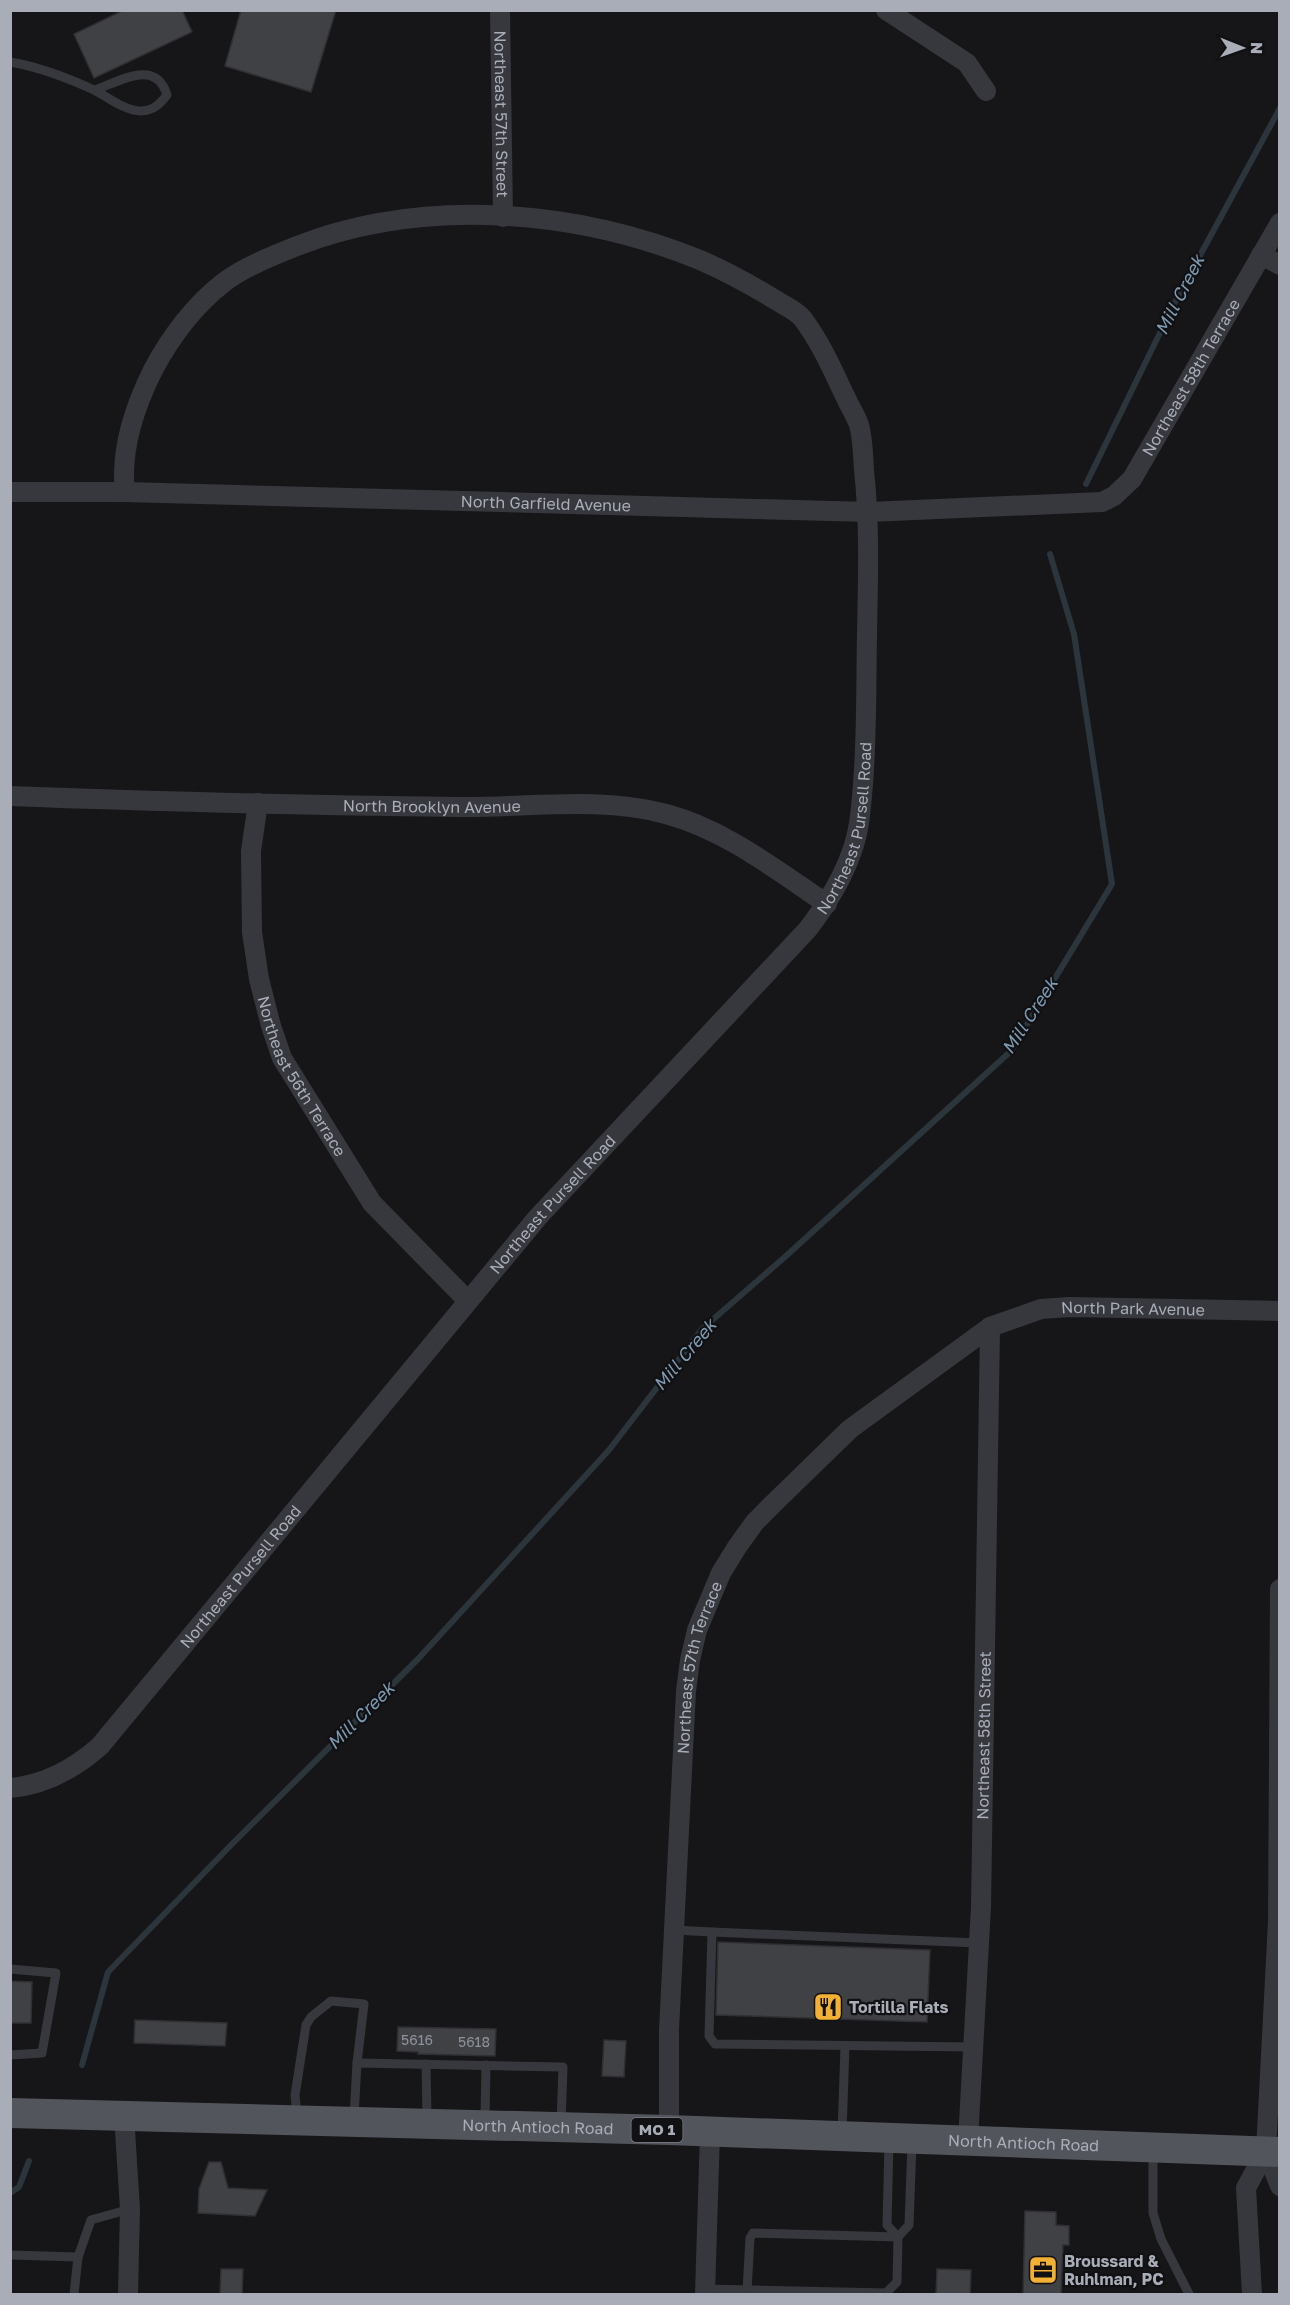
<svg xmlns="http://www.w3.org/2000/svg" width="1290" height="2305" font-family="'Golos Text',sans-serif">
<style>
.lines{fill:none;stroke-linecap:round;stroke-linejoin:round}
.stream{stroke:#2c353c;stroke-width:6}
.building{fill:#404145;stroke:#303034;stroke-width:1.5}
.lane{stroke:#37383d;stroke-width:9}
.street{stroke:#37383d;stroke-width:20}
.primary{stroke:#53555c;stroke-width:30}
.labels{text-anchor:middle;stroke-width:4.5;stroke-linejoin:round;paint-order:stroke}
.number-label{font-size:14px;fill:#8e929b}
.shield{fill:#111113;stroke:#7b7e86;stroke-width:1.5}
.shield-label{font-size:15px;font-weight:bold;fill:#a8adb8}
.street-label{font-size:16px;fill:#a8adb8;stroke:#111113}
.poi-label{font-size:16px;font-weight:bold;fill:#a8adb8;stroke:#111113;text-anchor:start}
.water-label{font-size:18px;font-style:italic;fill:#7f9bb3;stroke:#111113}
</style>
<rect width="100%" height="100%" fill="#161618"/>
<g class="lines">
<g class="stream">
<polyline points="1086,484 1178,296 1280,108"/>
<polyline points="82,2065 108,1972 233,1843 418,1659 609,1450 702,1329 786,1256 1011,1051 1112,884 1074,634 1050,554"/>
<polyline points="10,2193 19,2187 29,2161"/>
</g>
</g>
<g class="building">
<polygon points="124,10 182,10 192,32 94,78 74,34"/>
<polygon points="241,10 336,10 311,92 225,66"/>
<polygon points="718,1942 930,1950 927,2022 716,2015"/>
<polygon points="10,1981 32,1982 31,2023 10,2023"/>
<polygon points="135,2020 227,2023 225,2046 134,2043"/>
<polygon points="398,2027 496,2029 495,2056 418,2054 418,2052 397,2051"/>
<polygon points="604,2040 626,2041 624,2077 602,2076"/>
<polygon points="209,2162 221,2162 228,2188 267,2190 255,2216 198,2213 199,2189"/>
<polygon points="1025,2211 1056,2212 1056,2225 1069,2226 1069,2245 1063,2245 1061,2295 1023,2295"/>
<polygon points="221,2269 243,2269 242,2295 220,2295"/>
<polygon points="937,2269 971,2270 970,2295 936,2295"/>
</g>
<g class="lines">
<g class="lane">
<path d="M10,62C40,67 68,78 94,90C108,97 125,111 141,111C153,111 160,104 167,95C156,58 120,81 95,90"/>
<polyline points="674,1930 712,1932"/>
<polyline points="10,1969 56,1973 42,2053 10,2055"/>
<polyline points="973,2047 715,2044 709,2036 712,1932 979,1943"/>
<polyline points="426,2064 427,2119"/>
<polyline points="297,2115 295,2095 306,2025 311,2017 331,2001 364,2004 357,2063"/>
<polyline points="354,2117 357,2063 563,2067 561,2124"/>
<polyline points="485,2120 486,2065"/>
<polyline points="842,2133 845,2046"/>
<polyline points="889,2142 887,2225 898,2237"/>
<polyline points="1153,2150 1153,2213 1161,2239 1189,2294"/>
<polyline points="10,2255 78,2257"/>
<polyline points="705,2289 886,2293 897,2282 898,2237 909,2225 912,2143"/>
<polyline points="747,2291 750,2238 753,2233 898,2237"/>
<polyline points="74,2294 78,2257 91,2220 130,2209"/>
</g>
<g class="street">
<path id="s1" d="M500,10L503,217"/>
<polyline points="886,10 967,63 986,91"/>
<polyline points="1261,255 1280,265"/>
<path id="s2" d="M10,492H125L869,512L1102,502L1114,496L1132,479L1280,223"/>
<path id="s3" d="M10,796C160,802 309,805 459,807C526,808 601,796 666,814C726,830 776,870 827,904"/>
<path id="s4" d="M258,803L251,851L252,932L259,979L271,1026L282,1058L372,1203L468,1301"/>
<polyline points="1280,1589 1278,1921 1266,2151 1280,2186"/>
<path id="s5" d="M10,1788C45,1785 74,1769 100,1746L538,1217L808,929C827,904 842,880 852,851C860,829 861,807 863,784C867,734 866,685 867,635C868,579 870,525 864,470C863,456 863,439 859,425C856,416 850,407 846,398C833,371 821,343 803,319C797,311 787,307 779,302C753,286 728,272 700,260C575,209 424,197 297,246C272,256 244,267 223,283C194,306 170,338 153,370C134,408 120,450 125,492"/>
<polyline points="124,2115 130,2209 128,2294"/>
<path id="s6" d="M669,2130V2030L686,1691L690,1660L697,1630L721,1573L737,1547L755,1522L777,1500L850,1429L990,1327L1041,1309L1069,1307L1280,1311"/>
<path id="s7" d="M968,2141L981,1907L990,1327"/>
<polyline points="705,2294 710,2132"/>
<polyline points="1252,2294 1246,2188 1266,2151"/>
</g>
<path class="primary" id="s8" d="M10,2113L669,2130L1280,2152"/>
</g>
<defs>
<g id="restaurant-square" transform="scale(1.5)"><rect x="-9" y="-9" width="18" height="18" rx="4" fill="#f2b134" stroke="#111113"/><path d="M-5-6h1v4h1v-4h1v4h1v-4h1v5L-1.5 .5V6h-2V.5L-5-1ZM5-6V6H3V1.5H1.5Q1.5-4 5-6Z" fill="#111"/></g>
<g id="office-square" transform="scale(1.5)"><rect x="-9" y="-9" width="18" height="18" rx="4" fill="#f2b134" stroke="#111113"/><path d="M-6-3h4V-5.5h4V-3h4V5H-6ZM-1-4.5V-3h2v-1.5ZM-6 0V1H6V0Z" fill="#111"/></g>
</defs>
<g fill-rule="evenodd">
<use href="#restaurant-square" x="828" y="2007"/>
<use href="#office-square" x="1043" y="2270"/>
</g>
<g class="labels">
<g class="number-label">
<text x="417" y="2045">5616</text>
<text x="474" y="2047">5618</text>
</g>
<rect class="shield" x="631.5" y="2118" width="51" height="24" rx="4.5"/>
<g class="shield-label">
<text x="657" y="2135">MO 1</text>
</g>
<g class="street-label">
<text dy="6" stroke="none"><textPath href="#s1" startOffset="104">Northeast 57th Street</textPath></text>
<text dy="6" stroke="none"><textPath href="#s2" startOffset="1248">Northeast 58th Terrace</textPath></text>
<text dy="6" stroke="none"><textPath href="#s2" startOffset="536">North Garfield Avenue</textPath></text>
<text dy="6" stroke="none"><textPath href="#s3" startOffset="422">North Brooklyn Avenue</textPath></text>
<text dy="6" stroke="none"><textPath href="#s5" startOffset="1293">Northeast Pursell Road</textPath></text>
<text dy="6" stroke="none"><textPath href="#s4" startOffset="284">Northeast 56th Terrace</textPath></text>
<text dy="6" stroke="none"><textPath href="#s5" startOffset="807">Northeast Pursell Road</textPath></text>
<text dy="6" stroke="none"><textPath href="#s6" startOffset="1077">North Park Avenue</textPath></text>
<text dy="6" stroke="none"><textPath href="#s5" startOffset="321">Northeast Pursell Road</textPath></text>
<text dy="6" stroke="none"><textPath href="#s6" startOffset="465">Northeast 57th Terrace</textPath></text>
<text dy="6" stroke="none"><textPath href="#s7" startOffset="406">Northeast 58th Street</textPath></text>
<text dy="6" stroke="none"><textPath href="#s8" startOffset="528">North Antioch Road</textPath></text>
<text dy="6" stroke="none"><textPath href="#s8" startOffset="1014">North Antioch Road</textPath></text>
</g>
<g class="poi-label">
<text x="849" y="2013">Tortilla Flats</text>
<text x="1064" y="2267">Broussard &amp;<tspan x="1064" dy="18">Ruhlman, PC</tspan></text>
</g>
<g class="water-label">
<text transform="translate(1180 295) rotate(-63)" y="6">Mill Creek</text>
<text transform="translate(1030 1016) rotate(-57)" y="6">Mill Creek</text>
<text transform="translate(685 1355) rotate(-50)" y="6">Mill Creek</text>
<text transform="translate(361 1716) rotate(-45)" y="6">Mill Creek</text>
</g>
</g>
<rect width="1290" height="2305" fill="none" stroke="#a8adb8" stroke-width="24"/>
<g transform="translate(1242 48) rotate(91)" stroke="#111113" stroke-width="4.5" paint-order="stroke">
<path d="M0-4.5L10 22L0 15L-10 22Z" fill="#a8adb8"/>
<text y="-9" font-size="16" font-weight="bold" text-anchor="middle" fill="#a8adb8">N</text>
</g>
</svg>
